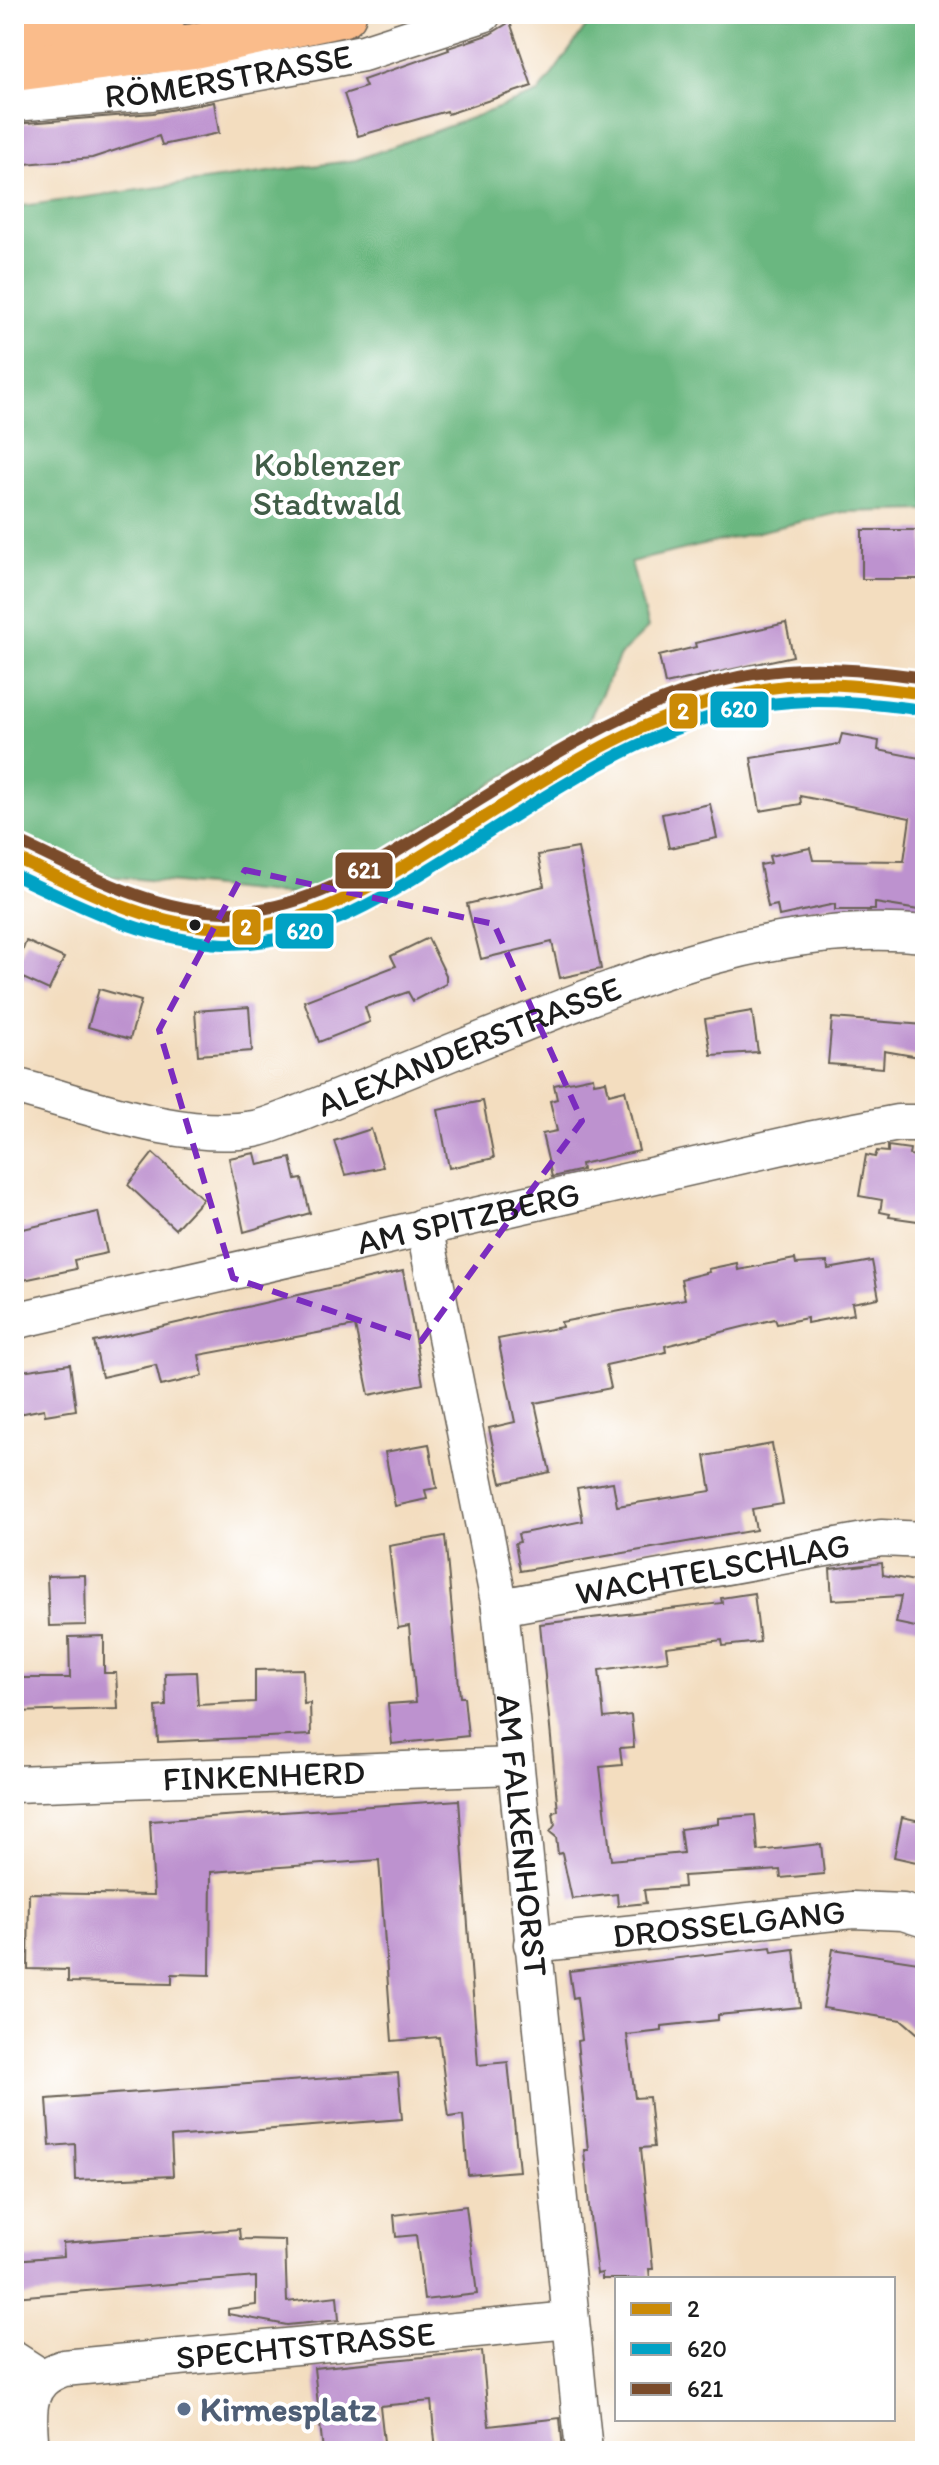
<svg xmlns="http://www.w3.org/2000/svg" width="939" height="2465" font-family="Itim,sans-serif">
<style>
.forest{fill:#6ab780;stroke:#436a4e;stroke-width:2}
.building{fill:#bd92cf}
.lines{fill:none;stroke-linecap:round;stroke-linejoin:round}
.minor-casing{stroke:#676055;stroke-width:39}
.highway-casing{stroke:#676055;stroke-width:47}
.minor{stroke:#fff;stroke-width:36}
.highway{stroke:#fabc8b;stroke-width:44}
.bus-1-casing{stroke:#fff;stroke-width:18}
.bus-2-casing{stroke:#fff;stroke-width:18}
.bus-3-casing{stroke:#fff;stroke-width:18}
.bus-1{stroke:#cb8a06;stroke-width:12}
.bus-2{stroke:#01a2c5;stroke-width:12}
.bus-3{stroke:#7a4b2a;stroke-width:12}
.marked{fill:none;stroke:#7b2cbf;stroke-width:6;stroke-dasharray:16 10;stroke-linejoin:round}
.bus-dot{fill:#1c1c1c;stroke:#fff;stroke-width:3}
.service-dot{fill:#5c6f8a;stroke:#fff;stroke-width:3}
.labels{text-anchor:middle;stroke-width:8;stroke-linejoin:round;paint-order:stroke}
.street-label{font-size:34px;fill:#1c1c1c;stroke:#fff}
.park-label{font-size:34px;fill:#405d47;stroke:#fff}
.service-label{font-size:34px;font-weight:bold;fill:#4e5e75;stroke:#fff;text-anchor:start}
.line-badge{stroke:#fff;stroke-width:3}
.badge-label{font-size:22px;text-anchor:middle;font-weight:bold;fill:#fff}
</style>
<rect width="100%" height="100%" fill="#fff"/>
<filter id="ink" filterUnits="userSpaceOnUse"><feTurbulence type="fractalNoise" baseFrequency=".0125" numOctaves="2"/><feDisplacementMap in="SourceGraphic" scale="16" xChannelSelector="R" yChannelSelector="G"/><feConvolveMatrix kernelMatrix="1 2 1 2 8 2 1 2 1" color-interpolation-filters="sRGB"/></filter>
<filter id="wash" filterUnits="userSpaceOnUse"><feTurbulence type="fractalNoise" baseFrequency=".006" numOctaves="4" result="noise"/><feDisplacementMap in="SourceGraphic" scale="32" xChannelSelector="R" yChannelSelector="G"/><feGaussianBlur stdDeviation="1.8" result="paint"/><feColorMatrix in="noise" values="0 0 0 0 0 0 0 0 0 0 0 0 0 0 0 0 0 1.4 0 .05"/><feComposite in="paint" operator="in"/></filter>
<g filter="url(#wash)">
<rect width="100%" height="100%" fill="#f3ddbf"/>
<polygon class="forest" points="595,14 925,14 925,510 843,512 631,562 648,628 620,655 586,726 392,846 303,896 109,876 14,833 14,207 356,160 539,93"/>
<g id="blocks">
<g class="building">
<polygon points="510,22 532,86 448,114 447,111 358,136 344,94 366,87 363,80 449,50 448,48 490,34"/>
<polygon points="214,102 219,133 162,145 159,136 92,158 14,165 14,124 153,113"/>
<rect x="862" y="530" width="62" height="49"/>
<polygon points="786,623 793,656 665,684 659,656 696,647 695,643"/>
<polygon points="842,734 879,741 878,750 925,759 925,911 875,903 875,910 835,910 835,904 779,916 777,905 768,907 760,865 771,863 769,856 810,848 813,860 904,861 910,818 800,796 801,804 760,811 751,758 839,744"/>
<polygon points="710,804 717,838 669,848 662,814"/>
<polygon points="578,848 601,969 560,978 552,942 481,959 467,904 544,886 538,855"/>
<polygon points="428,938 446,975 446,984 413,1001 408,992 365,1007 370,1022 319,1042 304,1001 396,966 391,956"/>
<polygon points="26,941 64,958 49,990 14,974"/>
<polygon points="99,989 141,1001 130,1039 88,1027"/>
<polygon points="249,1007 252,1051 198,1055 195,1011"/>
<polygon points="752,1011 758,1052 711,1055 705,1019"/>
<polygon points="832,1018 925,1025 925,1058 884,1051 883,1068 828,1064"/>
<polygon points="593,1077 594,1083 606,1081 609,1094 625,1090 639,1151 581,1164 582,1170 552,1177 542,1134 557,1131 550,1101 557,1099 554,1085"/>
<polygon points="483,1101 494,1158 449,1168 438,1110"/>
<polygon points="371,1129 383,1167 345,1175 334,1141"/>
<polygon points="888,1146 910,1149 909,1155 922,1157 917,1195 925,1196 925,1222 889,1217 890,1214 880,1212 882,1200 859,1196 866,1155 875,1157 877,1151 888,1152"/>
<polygon points="153,1153 203,1199 175,1229 128,1185"/>
<polygon points="255,1153 258,1165 291,1158 296,1180 302,1179 310,1213 244,1232 229,1158"/>
<polygon points="98,1212 107,1253 74,1260 76,1269 14,1282 14,1231"/>
<polygon points="795,1259 796,1264 827,1262 828,1269 872,1261 879,1298 852,1303 854,1314 807,1323 807,1318 777,1324 775,1319 665,1346 666,1352 606,1365 611,1388 535,1403 550,1472 501,1483 489,1428 515,1422 498,1339 562,1327 561,1322 685,1299 681,1279 709,1272 708,1269 737,1263 738,1270"/>
<polygon points="403,1271 423,1384 369,1395 355,1326 199,1355 203,1376 161,1386 156,1365 102,1377 94,1342"/>
<polygon points="70,1364 76,1410 45,1415 44,1409 14,1415 14,1372"/>
<polygon points="429,1444 437,1488 425,1490 427,1499 395,1506 385,1452"/>
<polygon points="772,1444 783,1504 752,1509 756,1530 520,1571 515,1543 520,1542 518,1534 583,1521 577,1488 613,1482 617,1506 711,1491 705,1456"/>
<polygon points="445,1536 460,1697 464,1697 468,1736 392,1744 388,1704 416,1702 409,1626 398,1628 389,1546"/>
<polygon points="882,1563 883,1575 925,1583 925,1629 896,1623 901,1596 832,1600 830,1569"/>
<polygon points="85,1575 86,1625 49,1626 47,1576"/>
<polygon points="754,1593 760,1642 723,1646 722,1640 666,1647 668,1661 599,1670 604,1718 631,1715 634,1747 620,1748 622,1765 600,1767 611,1860 683,1853 680,1829 718,1824 718,1818 755,1815 758,1851 821,1844 824,1874 781,1878 780,1870 683,1876 684,1887 644,1890 646,1903 618,1906 617,1894 572,1899 562,1853 558,1854 556,1837 550,1832 555,1825 553,1812 558,1811 540,1624 722,1603 721,1598"/>
<polygon points="104,1636 104,1673 116,1673 118,1709 14,1712 14,1678 70,1678 69,1637"/>
<polygon points="303,1669 304,1704 310,1703 311,1735 158,1742 156,1707 166,1706 165,1673 196,1672 198,1705 255,1702 255,1670"/>
<polygon points="459,1800 478,2065 508,2062 519,2171 468,2175 463,2115 449,2117 439,2037 392,2041 379,1860 211,1872 210,1975 172,1974 172,1984 68,1982 68,1970 28,1969 29,1893 154,1895 150,1821"/>
<polygon points="902,1817 925,1822 925,1864 894,1857"/>
<polygon points="771,1947 772,1952 794,1949 800,2007 718,2015 718,2020 662,2026 662,2031 627,2035 635,2098 649,2097 654,2147 641,2148 653,2269 649,2269 650,2279 602,2279 602,2273 597,2274 590,2217 584,2150 588,2150 577,2041 582,2040 577,1997 573,1998 569,1971"/>
<polygon points="833,1949 925,1963 925,2040 902,2020 823,2008"/>
<polygon points="398,2073 402,2119 171,2137 173,2176 76,2180 75,2144 50,2146 47,2099"/>
<polygon points="466,2206 477,2294 424,2300 416,2235 396,2237 394,2215"/>
<polygon points="239,2229 240,2239 285,2240 287,2302 337,2296 339,2320 287,2325 228,2314 228,2309 256,2305 256,2277 14,2297 14,2260 64,2256 63,2243"/>
<polygon points="482,2351 489,2426 560,2418 563,2451 436,2451 431,2401 380,2406 385,2451 323,2451 314,2368"/>
</g>
</g>
</g>
<g filter="url(#ink)">
<use href="#blocks" fill-opacity="0" stroke="#676055" stroke-width="2"/>
<g class="lines">
<g class="minor-casing">
<g id="minor">
<path id="s1" d="M14,103L151,92L363,53L483,14"/>
<path d="M14,857C71,883 131,918 195,926C285,938 363,892 437,846C601,746 722,652 925,694"/>
<path id="s2" d="M14,1086C86,1104 181,1142 254,1129C270,1126 286,1118 301,1113C371,1085 440,1057 509,1029C641,976 781,919 925,934"/>
<path id="s3" d="M424,1226L500,1607L584,2451"/>
<path id="s4" d="M14,1321L809,1140L898,1123H925"/>
<path id="s5" d="M500,1607L881,1538L925,1540"/>
<path id="s6" d="M14,1784L514,1766"/>
<path id="s7" d="M532,1944L853,1910L903,1912L925,1919"/>
<polyline points="14,2360 42,2378"/>
<path id="s8" d="M31,2451C28,2415 22,2381 64,2368L570,2320"/>
</g>
</g>
<g class="highway-casing">
<g id="highway">
<polyline points="14,33 164,14"/>
<polyline points="14,69 194,46 344,14"/>
</g>
</g>
<use href="#minor" class="minor"/>
<use href="#highway" class="highway"/>
<g class="bus-1-casing">
<path id="bus-1" d="M14,857C82,889 148,926 225,928C306,930 381,881 447,840C552,775 660,699 786,686C833,681 879,688 925,694"/>
</g>
<g class="bus-2-casing">
<path id="bus-2" d="M14,875C82,907 148,941 225,944C306,946 381,899 447,858C551,794 664,710 791,702C836,699 878,704 923,710"/>
</g>
<g class="bus-3-casing">
<path id="bus-3" d="M21,843C86,873 151,911 225,912C305,913 377,864 441,824C547,759 659,680 786,670C833,666 879,672 925,678"/>
</g>
<use href="#bus-1" class="bus-1"/>
<use href="#bus-2" class="bus-2"/>
<use href="#bus-3" class="bus-3"/>
</g>
</g>
<path class="marked" d="M245,870L494,924L582,1121L421,1341L233,1278L159,1030Z"/>
<circle class="bus-dot" cx="195" cy="925" r="7"/>
<circle class="service-dot" cx="184" cy="2409" r="8"/>
<g class="labels">
<g class="street-label">
<text dy="12" stroke="none"><textPath href="#s1" startOffset="216">RÖMERSTRASSE</textPath></text>
<text dy="12" stroke="none"><textPath href="#s2" startOffset="476">ALEXANDERSTRASSE</textPath></text>
<text dy="12" stroke="none"><textPath href="#s4" startOffset="466">AM SPITZBERG</textPath></text>
<text dy="12" stroke="none"><textPath href="#s5" startOffset="216">WACHTELSCHLAG</textPath></text>
<text dy="12" stroke="none"><textPath href="#s6" startOffset="250">FINKENHERD</textPath></text>
<text dy="12" stroke="none"><textPath href="#s3" startOffset="618">AM FALKENHORST</textPath></text>
<text dy="12" stroke="none"><textPath href="#s7" startOffset="198">DROSSELGANG</textPath></text>
<text dy="12" stroke="none"><textPath href="#s8" startOffset="342">SPECHTSTRASSE</textPath></text>
</g>
<g class="park-label">
<text x="327" y="476">Koblenzer<tspan x="327" dy="39">Stadtwald</tspan></text>
</g>
<g class="service-label">
<text x="200" y="2421">Kirmesplatz</text>
</g>
</g>
<g class="line-badge">
<rect x="709" y="690" width="61" height="39" rx="8" fill="#01a2c5"/>
<rect x="668" y="692" width="31" height="38" rx="8" fill="#cb8a06"/>
<rect x="334" y="851" width="60" height="39" rx="8" fill="#7a4b2a"/>
<rect x="231" y="908" width="31" height="38" rx="8" fill="#cb8a06"/>
<rect x="274" y="912" width="61" height="38" rx="8" fill="#01a2c5"/>
</g>
<g class="badge-label">
<text x="739" y="717">620</text>
<text x="683" y="719">2</text>
<text x="364" y="878">621</text>
<text x="246" y="935">2</text>
<text x="305" y="939">620</text>
</g>
<rect width="939" height="2465" fill="none" stroke="#fff" stroke-width="48"/>
<rect x="615" y="2277" width="280" height="144" fill="#ffffff" stroke="#a4a4a4" stroke-width="2"/>
<rect x="631" y="2303" width="40" height="12" fill="#cb8a06" stroke="#a4a4a4" stroke-width="2"/>
<text x="687" y="2317" font-size="24" fill="#1c1c1c">2</text>
<rect x="631" y="2343" width="40" height="12" fill="#01a2c5" stroke="#a4a4a4" stroke-width="2"/>
<text x="687" y="2357" font-size="24" fill="#1c1c1c">620</text>
<rect x="631" y="2383" width="40" height="12" fill="#7a4b2a" stroke="#a4a4a4" stroke-width="2"/>
<text x="687" y="2397" font-size="24" fill="#1c1c1c">621</text>
</svg>
